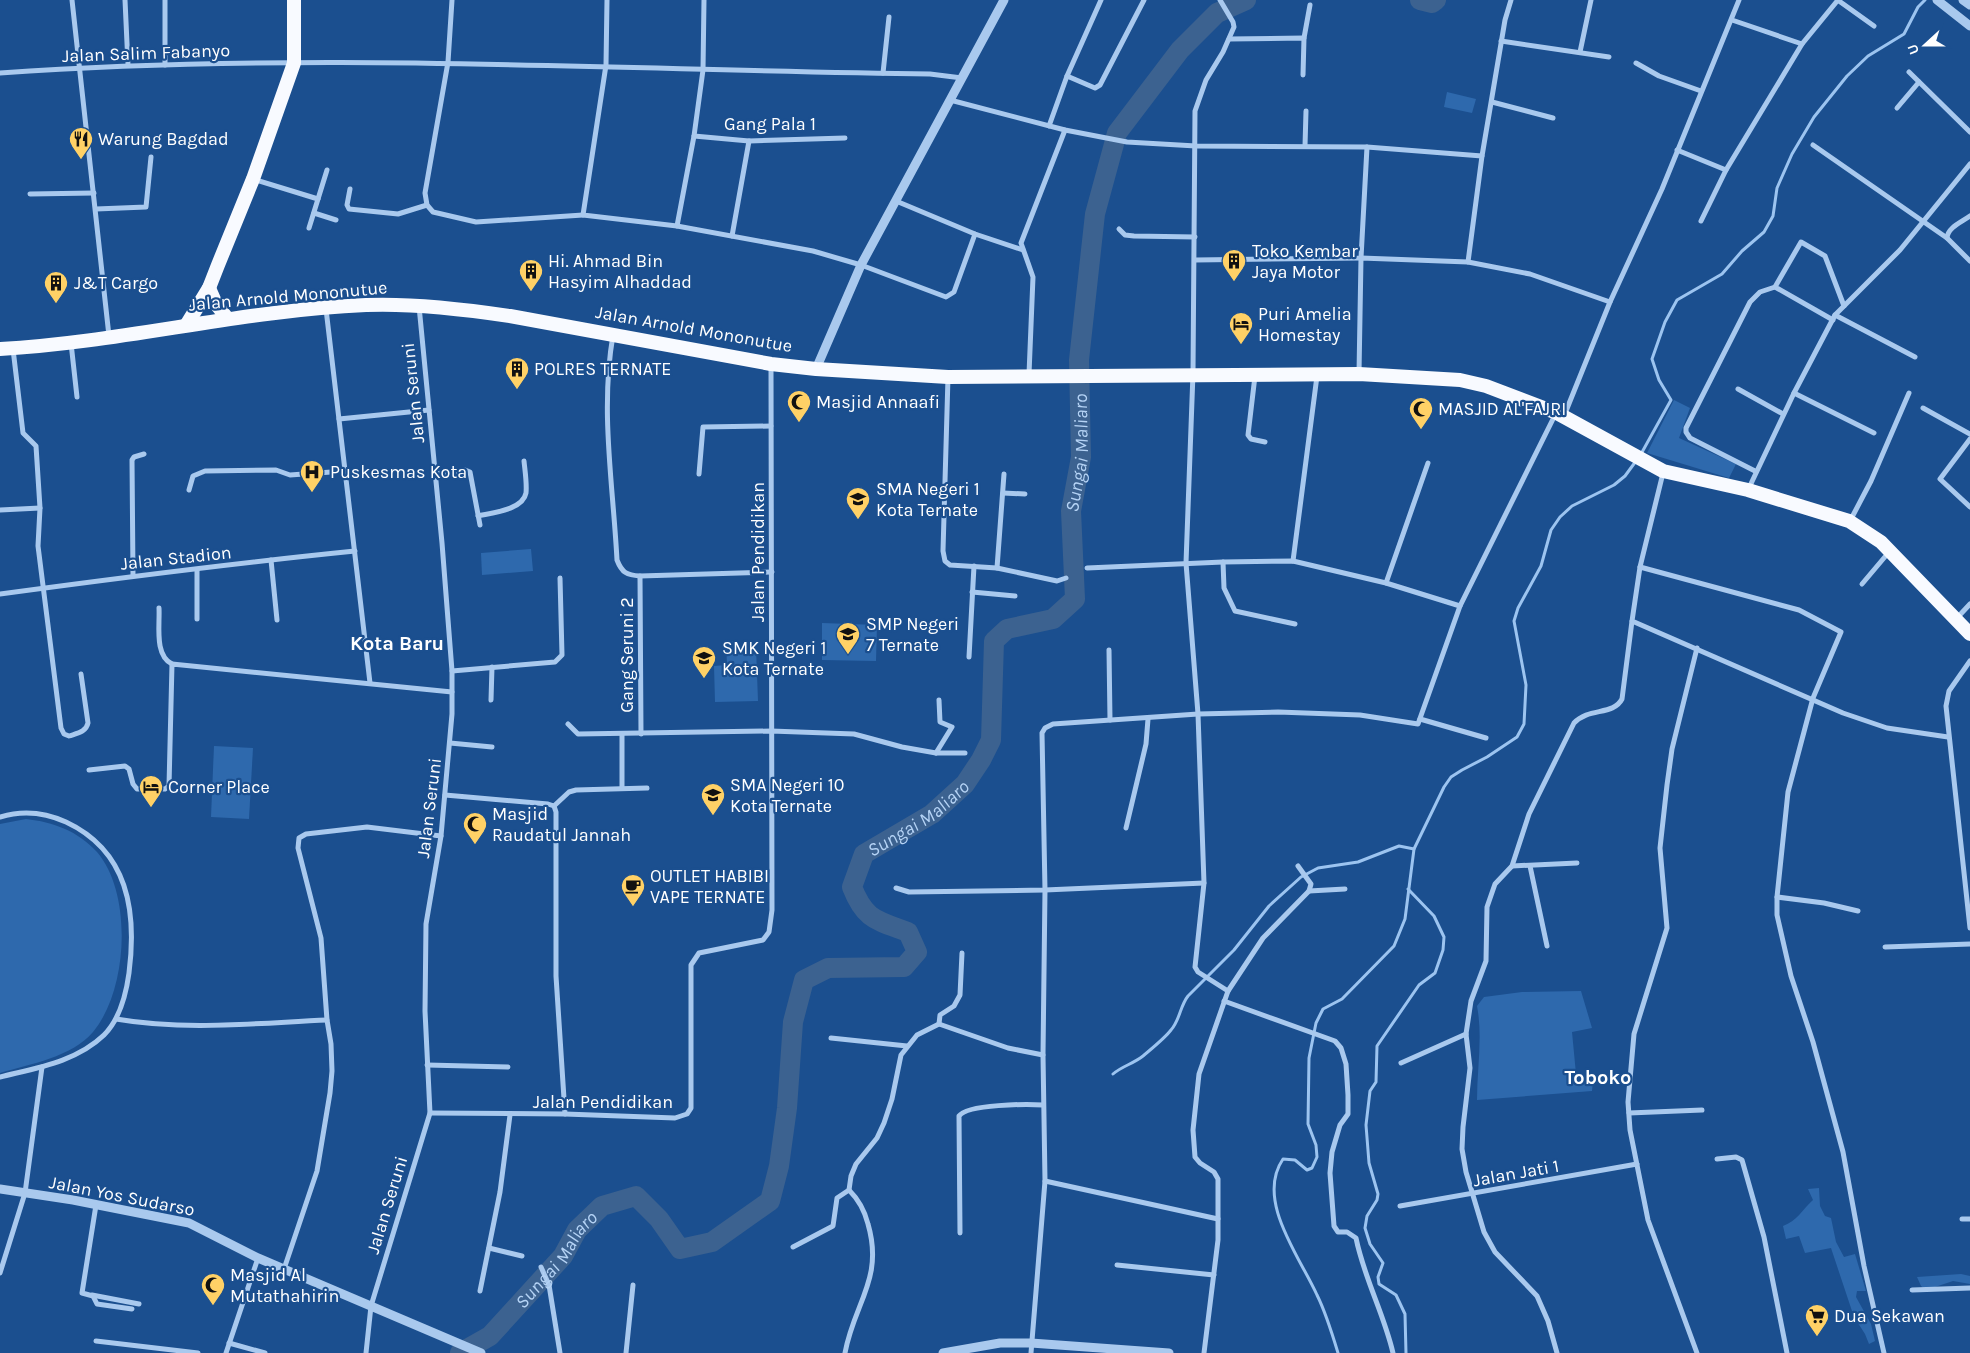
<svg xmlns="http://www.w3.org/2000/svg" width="1970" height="1353" font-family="Karla,sans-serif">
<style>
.green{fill:#2e69ad}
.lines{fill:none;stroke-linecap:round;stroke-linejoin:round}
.stream{stroke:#9cc4f0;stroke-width:3}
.river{stroke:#3c6290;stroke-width:20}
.minor{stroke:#a9c9ee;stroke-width:5}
.tertiary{stroke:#a9c9ee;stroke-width:9}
.trunk{stroke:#f8faff;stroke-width:14}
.labels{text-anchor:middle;stroke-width:4.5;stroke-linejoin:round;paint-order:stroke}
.street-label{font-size:18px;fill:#fff;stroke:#1b4f8f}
.poi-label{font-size:18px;fill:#fff;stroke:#1b4f8f;text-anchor:start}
.water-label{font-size:19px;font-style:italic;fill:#b5d3f5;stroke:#1b4f8f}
.quarter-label{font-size:20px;font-weight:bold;fill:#fff;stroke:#1b4f8f}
</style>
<rect width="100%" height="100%" fill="#1b4f8f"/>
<g class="green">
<polygon points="1447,92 1476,99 1472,113 1444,107"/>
<polygon points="1674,400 1690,408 1679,438 1736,464 1729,478 1647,453"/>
<polygon points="531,549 533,571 482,575 481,553"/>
<polygon points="822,623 877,625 876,661 822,660"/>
<polygon points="737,641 738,648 756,647 758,701 715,702 714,666 727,665 726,642"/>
<polygon points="214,746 253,748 249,819 211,817"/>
<path d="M26,819C53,822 78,831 97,852C133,894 128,990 93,1032C72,1057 30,1064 0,1073V824Z"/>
<path d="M1581,991L1592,1028L1572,1032L1576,1074L1593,1080L1592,1091L1477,1100C1477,1068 1483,1037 1477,1006L1484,997L1522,992Z"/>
<path d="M1819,1188L1820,1206L1825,1216L1831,1218L1836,1242L1844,1257L1855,1254L1866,1291H1857L1856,1297L1871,1324L1875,1341L1869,1344L1865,1334L1854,1317L1831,1248L1805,1253L1799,1236L1786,1239L1783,1226C1797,1221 1802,1210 1813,1200L1808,1189Z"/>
<polygon points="1961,1274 1970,1276 1970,1284 1953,1281 1926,1290 1921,1286 1917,1277"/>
</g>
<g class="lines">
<g class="stream">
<polyline points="1641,454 1671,400 1659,380 1652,359 1665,322 1677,300 1722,274 1742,251 1764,232 1773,216 1777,188 1792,154 1814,117 1847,76 1868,56 1904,34 1918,7 1925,0"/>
<path d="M1113,1074C1122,1066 1133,1064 1143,1056C1150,1050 1165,1038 1171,1030C1180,1020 1180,1006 1188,996L1234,950L1269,906L1301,877L1318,868L1358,862L1399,846L1414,849"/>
<path d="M1338,1353C1332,1333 1326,1313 1317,1295C1300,1257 1255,1200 1283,1159L1295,1160L1307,1170L1312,1168L1317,1157L1316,1145L1308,1124L1309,1058L1316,1023L1323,1009L1342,999L1394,946L1405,919L1414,849L1444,787L1451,777L1462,770L1487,757L1517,737L1524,724L1526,685L1514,621L1518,608L1541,566L1551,530L1560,517L1572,506L1614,485L1625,476L1636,461"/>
<polyline points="1406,1353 1405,1314 1396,1295 1379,1284 1378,1277 1383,1263 1370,1244 1365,1228 1367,1216 1377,1200 1378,1194 1369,1163 1366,1125 1370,1091 1376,1082 1377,1046 1419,985 1435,973 1443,950 1444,937 1434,916 1408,889"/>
</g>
<g class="river">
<polyline points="1420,0 1432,3 1436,0"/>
<path id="s1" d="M460,1353L490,1336L563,1256L577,1230L602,1206L636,1196L659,1219L680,1249L712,1242L770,1201L779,1166L787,1108L793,1022L804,980L828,968L904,967L917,952L908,932C876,920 865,920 852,887L864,854L932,814L965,784L981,760L991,740L994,641L1007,629L1053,619L1075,599L1071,511L1081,457L1079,360L1095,214L1117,133L1180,50L1217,13L1246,0"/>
</g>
<g class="minor">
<polyline points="72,0 109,336"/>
<polyline points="125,0 128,65"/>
<polyline points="165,0 165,65"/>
<polyline points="452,0 448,62 425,193 427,205 433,212 476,222 583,215"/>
<polyline points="607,0 606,65 583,215 677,226"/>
<polyline points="704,0 703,70 694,136 677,226 813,251 861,265 946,297 954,292 975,234"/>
<polyline points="1511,0 1505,20 1482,156 1468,262 1530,274 1610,302"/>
<polyline points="1839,1 1874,26"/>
<polyline points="1732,20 1802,44 1838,0"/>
<polyline points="1304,38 1310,5"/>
<polyline points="1229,39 1304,38 1303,75"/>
<polyline points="1501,41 1609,57"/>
<polyline points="1580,52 1591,0"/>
<polyline points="1636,63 1659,76 1701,91"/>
<polyline points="1909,72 1970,132"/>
<path d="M0,73C310,51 620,70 930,74L962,78"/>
<polyline points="883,73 889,17"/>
<polyline points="1067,76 1095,88 1100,85 1144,0"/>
<polyline points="950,100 1065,130 1127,142 1196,146 1367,147 1482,156"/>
<polyline points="1492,102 1553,118"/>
<polyline points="1897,108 1919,82"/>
<polyline points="1049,126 1067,76 1101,0"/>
<polyline points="694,136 749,141 845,138"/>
<polyline points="1813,145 1947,238"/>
<polyline points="1305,146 1306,111"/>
<polyline points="1677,150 1726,170 1802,44"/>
<polyline points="253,179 318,199"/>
<polyline points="350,189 347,205 349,209 398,214 427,205"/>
<polyline points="30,194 94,193"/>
<polyline points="896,201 975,234 1023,250"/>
<polyline points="96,209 146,207 151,157"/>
<polyline points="314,213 336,220"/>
<path d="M1970,216C1962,222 1948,227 1947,238L1970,261"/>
<polyline points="1701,221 1726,170"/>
<polyline points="309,228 327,170"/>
<polyline points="1119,229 1125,235 1134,236 1195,237"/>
<polyline points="732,236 749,141"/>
<polyline points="1195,260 1361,258 1367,147"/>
<polyline points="326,309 370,683"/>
<polyline points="1835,315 1915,357"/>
<polyline points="1833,320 1775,287 1801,242 1825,256 1844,306"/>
<path d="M613,335C600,410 613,484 617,560C622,573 627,575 640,576L772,572"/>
<polyline points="71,343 77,397"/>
<path d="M13,349L23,433L36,446L40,508L38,546L61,728L64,734L69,736C78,733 86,732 88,723L81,674"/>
<polyline points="1359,373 1361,258 1468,262"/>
<polyline points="1029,374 1033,277 1021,243 1065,130"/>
<polyline points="1255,376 1248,435 1251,439 1265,442"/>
<polyline points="948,377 943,551 945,561 950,565 997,568 1057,581 1066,578"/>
<polyline points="1738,389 1783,414"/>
<polyline points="1794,393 1874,433"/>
<polyline points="1923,408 1970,434"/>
<polyline points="1564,416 1610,302 1662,189 1739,0"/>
<polyline points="339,419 429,410"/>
<polyline points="1970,439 1940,479 1970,507"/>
<polyline points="1755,471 1690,438 1686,432 1686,428 1750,302 1760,292 1775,287"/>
<polyline points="1663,473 1640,567 1632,621 1843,713 1887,728 1948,737"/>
<polyline points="435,474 465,470 470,472 480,525"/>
<polyline points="699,474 703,427 771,426"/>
<polyline points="189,490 193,476 205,471 276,470 290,475 345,471"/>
<polyline points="1748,490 1794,393 1835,315 1900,250 1970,164"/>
<polyline points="1003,493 1025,494"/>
<polyline points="0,510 40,508"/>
<path d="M478,516C491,513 523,510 526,493C527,483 525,471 524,461"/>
<polyline points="1850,521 1871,481 1909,393"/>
<polyline points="271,560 277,620"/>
<polyline points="1293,561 1317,376"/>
<polyline points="1223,562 1224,588 1235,611 1295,624"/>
<polyline points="1640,567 1799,610 1841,632 1813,698 1788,792 1777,897 1777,915 1791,976 1813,1042 1843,1152 1864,1266 1884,1353"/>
<polyline points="997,568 1004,474"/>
<polyline points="1087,568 1223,562 1293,561 1386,583 1460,606"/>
<polyline points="197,570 197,619"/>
<polyline points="133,575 132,460 134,457 144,454"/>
<polyline points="640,576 641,734"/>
<polyline points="1386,583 1428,463"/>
<polyline points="1862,584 1889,552"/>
<polyline points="972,592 1015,596"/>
<path d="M0,594C118,578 236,563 355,551"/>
<path d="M159,608C160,625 154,655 172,664"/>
<polyline points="1956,619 1970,604"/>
<polyline points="1109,650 1110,720"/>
<polyline points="969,657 974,566"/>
<polyline points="1970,661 1949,691 1946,706 1970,928"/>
<polyline points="452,671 555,662 562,655 560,578"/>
<polyline points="491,700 492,667"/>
<polyline points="1420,719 1486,738"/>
<polyline points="568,724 578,734 771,731 854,734 902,747 936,753 965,753"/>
<polyline points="450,743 492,747"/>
<polyline points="936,753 952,727 940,722 939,700"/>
<polyline points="89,770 125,766 129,769 133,784 137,789 165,789 169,786 172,664 452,692"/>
<polyline points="622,788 622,734"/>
<polyline points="445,795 548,804 554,806 556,812 556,976 565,1114"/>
<polyline points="554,806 569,792 576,790 647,788"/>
<path d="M0,817C23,810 44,812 66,822C128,851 137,911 129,973C126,995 120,1019 104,1035C76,1062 36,1068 0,1077"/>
<polyline points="1126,828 1146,744 1148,719"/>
<polyline points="1298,866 1311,884 1309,891"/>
<polyline points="1512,866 1577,863"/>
<polyline points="1530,866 1547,946"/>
<polyline points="896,888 909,892 1045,890 1204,883"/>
<polyline points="1777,897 1824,903 1858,911"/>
<polyline points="1885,947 1970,944"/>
<polyline points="1228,991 1263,938 1309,891 1345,889"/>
<path d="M1224,1001L1335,1041L1341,1048L1346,1064L1348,1095V1114L1340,1125L1332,1152L1330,1173L1334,1226L1338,1232H1347L1356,1238C1364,1278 1384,1314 1393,1353"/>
<path d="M116,1019C185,1031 257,1023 327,1020"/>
<polyline points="939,1024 940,1015 954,1006 960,995 962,953"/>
<polyline points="831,1038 907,1046"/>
<polyline points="1401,1063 1466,1034"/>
<polyline points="427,1065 508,1067"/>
<polyline points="430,1113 565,1114 675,1118 687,1114 691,1108 691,965 699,953 763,940 769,932 772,910 771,366"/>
<polyline points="1629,1113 1702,1110"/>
<polyline points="1717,1159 1736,1157 1742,1160 1764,1237 1787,1353"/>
<polyline points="1045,1181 1218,1219"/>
<polyline points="96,1205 82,1293 93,1296 97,1304 132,1309"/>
<polyline points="1400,1206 1637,1164"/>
<polyline points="1962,1219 1970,1219"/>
<path d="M960,1233L959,1116C967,1104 1028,1104 1043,1105"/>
<polyline points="793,1247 833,1226 837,1198 849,1190"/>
<polyline points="489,1248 522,1256"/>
<polyline points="1117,1265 1214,1275"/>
<polyline points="541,1267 549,1285 560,1353"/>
<polyline points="284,1269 317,1171 330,1093 332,1071 331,1044 327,1020 321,938 298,848 299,838 306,834 367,827 441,836"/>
<polyline points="0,1273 25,1193 42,1067"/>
<polyline points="1912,1290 1970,1288"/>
<polyline points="480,1291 500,1192 510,1115"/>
<polyline points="92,1295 139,1304"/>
<polyline points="96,1341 198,1353"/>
<polyline points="229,1343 265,1353"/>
<polyline points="226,1353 258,1258"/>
<polyline points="366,1353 371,1306 430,1113 425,1011 426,924 441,836 452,714 452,671 442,543 419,306"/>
<polyline points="626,1353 633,1285"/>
<path d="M845,1353C854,1303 884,1279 868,1224C865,1212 858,1199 849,1190L851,1176L856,1164L877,1138L884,1123L892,1099L901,1055L917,1035L939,1024L1008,1048L1043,1055"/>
<polyline points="1031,1353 1045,1181 1043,1055 1045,890 1042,733 1045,728 1053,724 1198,714 1278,712 1360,715 1418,724 1460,606 1556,413"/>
<polyline points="1204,1353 1218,1240 1218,1179 1214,1172 1200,1163 1195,1157 1193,1130 1199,1074 1228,991 1198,972 1195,967 1204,883 1198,714 1186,563 1193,373 1195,111 1206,80 1223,52 1234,27 1233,22 1220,0"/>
<path d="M1557,1353L1548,1321L1537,1296L1495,1252L1484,1232L1466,1172L1462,1149L1463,1127L1470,1068L1466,1034L1471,1001L1486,961L1487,907L1495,884L1512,866L1529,814L1574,723C1589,707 1613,716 1622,699L1632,621"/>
<polyline points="1697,1353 1648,1220 1630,1130 1628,1102 1634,1034 1667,928 1660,848 1667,785 1672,749 1697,648"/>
</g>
<g class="tertiary">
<polyline points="1937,0 1970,26"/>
<polyline points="1963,0 1970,5"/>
<polyline points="816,369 861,265 1004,0"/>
<polyline points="0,1189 73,1200 189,1223 258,1258 481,1353"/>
<polyline points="943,1353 1000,1343 1031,1343 1169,1353"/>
</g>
<g class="trunk">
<polyline points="209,288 216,304 227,318"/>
<polyline points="187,324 209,288 218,265 253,179 294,63 294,0"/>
<path d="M0,349C123,342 243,310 366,305C414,303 463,309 510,316L771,364L816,369L948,377L1359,374L1460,380L1486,386L1557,413L1663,471L1748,490L1849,521L1881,542L1970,634"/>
</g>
</g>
<defs>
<g id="restaurant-pin" transform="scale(1.25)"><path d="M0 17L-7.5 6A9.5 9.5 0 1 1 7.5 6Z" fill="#ffd166" stroke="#1b4f8f"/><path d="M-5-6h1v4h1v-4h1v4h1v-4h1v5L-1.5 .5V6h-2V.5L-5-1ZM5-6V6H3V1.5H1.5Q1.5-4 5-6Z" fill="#111"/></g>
<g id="building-pin" transform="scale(1.25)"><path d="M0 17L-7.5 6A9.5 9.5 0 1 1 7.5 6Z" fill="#ffd166" stroke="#1b4f8f"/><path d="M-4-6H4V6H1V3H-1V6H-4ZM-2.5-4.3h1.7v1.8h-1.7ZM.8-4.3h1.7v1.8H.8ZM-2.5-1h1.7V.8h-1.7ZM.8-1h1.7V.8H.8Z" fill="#111"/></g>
<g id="hotel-pin" transform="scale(1.25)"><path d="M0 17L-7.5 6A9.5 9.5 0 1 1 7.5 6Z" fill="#ffd166" stroke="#1b4f8f"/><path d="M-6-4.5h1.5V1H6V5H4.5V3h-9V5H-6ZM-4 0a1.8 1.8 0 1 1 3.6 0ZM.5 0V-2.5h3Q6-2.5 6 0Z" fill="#111"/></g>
<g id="mosque-pin" transform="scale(1.25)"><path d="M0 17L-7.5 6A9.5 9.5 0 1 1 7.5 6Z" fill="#ffd166" stroke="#1b4f8f"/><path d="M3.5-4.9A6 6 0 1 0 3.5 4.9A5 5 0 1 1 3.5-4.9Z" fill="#111"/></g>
<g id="hospital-pin" transform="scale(1.25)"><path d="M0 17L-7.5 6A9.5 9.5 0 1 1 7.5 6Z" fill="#ffd166" stroke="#1b4f8f"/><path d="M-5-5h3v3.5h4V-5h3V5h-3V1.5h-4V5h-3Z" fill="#111"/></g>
<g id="school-pin" transform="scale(1.25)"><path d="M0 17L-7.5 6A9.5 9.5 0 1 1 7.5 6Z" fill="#ffd166" stroke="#1b4f8f"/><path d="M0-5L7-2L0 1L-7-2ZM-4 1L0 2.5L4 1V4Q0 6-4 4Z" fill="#111"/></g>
<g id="cafe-pin" transform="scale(1.25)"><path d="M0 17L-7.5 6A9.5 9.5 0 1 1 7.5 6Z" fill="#ffd166" stroke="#1b4f8f"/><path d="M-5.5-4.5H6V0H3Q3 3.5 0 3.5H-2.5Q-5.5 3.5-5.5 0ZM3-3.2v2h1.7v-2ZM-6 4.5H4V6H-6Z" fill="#111"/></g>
<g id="supermarket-pin" transform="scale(1.25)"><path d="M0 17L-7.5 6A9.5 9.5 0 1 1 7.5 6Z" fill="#ffd166" stroke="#1b4f8f"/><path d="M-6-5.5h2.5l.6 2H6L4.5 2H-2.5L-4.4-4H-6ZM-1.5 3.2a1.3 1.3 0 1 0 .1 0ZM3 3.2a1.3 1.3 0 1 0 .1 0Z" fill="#111"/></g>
</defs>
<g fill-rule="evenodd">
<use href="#restaurant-pin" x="81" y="139"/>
<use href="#building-pin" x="1234" y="261"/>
<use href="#building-pin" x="531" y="271"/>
<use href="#building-pin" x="56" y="283"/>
<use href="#hotel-pin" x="1241" y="324"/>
<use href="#building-pin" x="517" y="369"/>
<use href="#mosque-pin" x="799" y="402"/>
<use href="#mosque-pin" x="1421" y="409"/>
<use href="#hospital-pin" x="312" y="472"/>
<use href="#school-pin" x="858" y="499"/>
<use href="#school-pin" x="848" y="634"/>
<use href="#school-pin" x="704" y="658"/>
<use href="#hotel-pin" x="151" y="787"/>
<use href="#school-pin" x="713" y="795"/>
<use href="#mosque-pin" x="475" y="824"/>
<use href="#cafe-pin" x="633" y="886"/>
<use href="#mosque-pin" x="213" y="1285"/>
<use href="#supermarket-pin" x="1817" y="1316"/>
</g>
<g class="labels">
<g class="street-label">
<text transform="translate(146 53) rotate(-2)" y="6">Jalan Salim Fabanyo</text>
<text x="770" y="130">Gang Pala 1</text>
<text transform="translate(288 296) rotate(-5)" y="6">Jalan Arnold Mononutue</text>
<text transform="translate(694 329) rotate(10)" y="6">Jalan Arnold Mononutue</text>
<text transform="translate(413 393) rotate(-96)" y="6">Jalan Seruni</text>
<text transform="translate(758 552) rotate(-90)" y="6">Jalan Pendidikan</text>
<text transform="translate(176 558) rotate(-6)" y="6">Jalan Stadion</text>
<text transform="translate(627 655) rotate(-90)" y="6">Gang Seruni 2</text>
<text transform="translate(429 808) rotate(-83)" y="6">Jalan Seruni</text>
<text x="603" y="1108">Jalan Pendidikan</text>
<text transform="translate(1516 1173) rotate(-10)" y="6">Jalan Jati 1</text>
<text transform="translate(122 1196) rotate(11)" y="6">Jalan Yos Sudarso</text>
<text transform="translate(387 1205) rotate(-73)" y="6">Jalan Seruni</text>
</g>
<g class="poi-label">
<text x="98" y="145">Warung Bagdad</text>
<text x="1252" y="257">Toko Kembar<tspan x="1252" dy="21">Jaya Motor</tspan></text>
<text x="548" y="267">Hi. Ahmad Bin<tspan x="548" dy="21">Hasyim Alhaddad</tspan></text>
<text x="74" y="289">J&amp;T Cargo</text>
<text x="1258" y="320">Puri Amelia<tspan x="1258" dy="21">Homestay</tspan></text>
<text x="534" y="375">POLRES TERNATE</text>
<text x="816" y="408">Masjid Annaafi</text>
<text x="1438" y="415">MASJID AL'FAJRI</text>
<text x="330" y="478">Puskesmas Kota</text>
<text x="876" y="495">SMA Negeri 1<tspan x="876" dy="21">Kota Ternate</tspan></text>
<text x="866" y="630">SMP Negeri<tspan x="866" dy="21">7 Ternate</tspan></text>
<text x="722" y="654">SMK Negeri 1<tspan x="722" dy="21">Kota Ternate</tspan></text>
<text x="730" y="791">SMA Negeri 10<tspan x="730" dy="21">Kota Ternate</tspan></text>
<text x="168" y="793">Corner Place</text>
<text x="492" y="820">Masjid<tspan x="492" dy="21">Raudatul Jannah</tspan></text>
<text x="650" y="882">OUTLET HABIBI<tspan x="650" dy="21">VAPE TERNATE</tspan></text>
<text x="230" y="1281">Masjid Al<tspan x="230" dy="21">Mutathahirin</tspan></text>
<text x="1834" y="1322">Dua Sekawan</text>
</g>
<g class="water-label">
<text dy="7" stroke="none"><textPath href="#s1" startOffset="1410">Sungai Maliaro</textPath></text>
<text dy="7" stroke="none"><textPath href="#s1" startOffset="960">Sungai Maliaro</textPath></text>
<text dy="7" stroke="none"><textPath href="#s1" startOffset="136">Sungai Maliaro</textPath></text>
</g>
<g class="quarter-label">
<text x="397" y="650">Kota Baru</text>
<text x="1598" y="1084">Toboko</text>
</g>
</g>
<g transform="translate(1925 45) rotate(249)" stroke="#1b4f8f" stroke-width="4" paint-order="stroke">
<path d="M0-4L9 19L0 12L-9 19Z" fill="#ffffff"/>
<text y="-8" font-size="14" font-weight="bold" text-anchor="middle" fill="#ffffff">U</text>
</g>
</svg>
